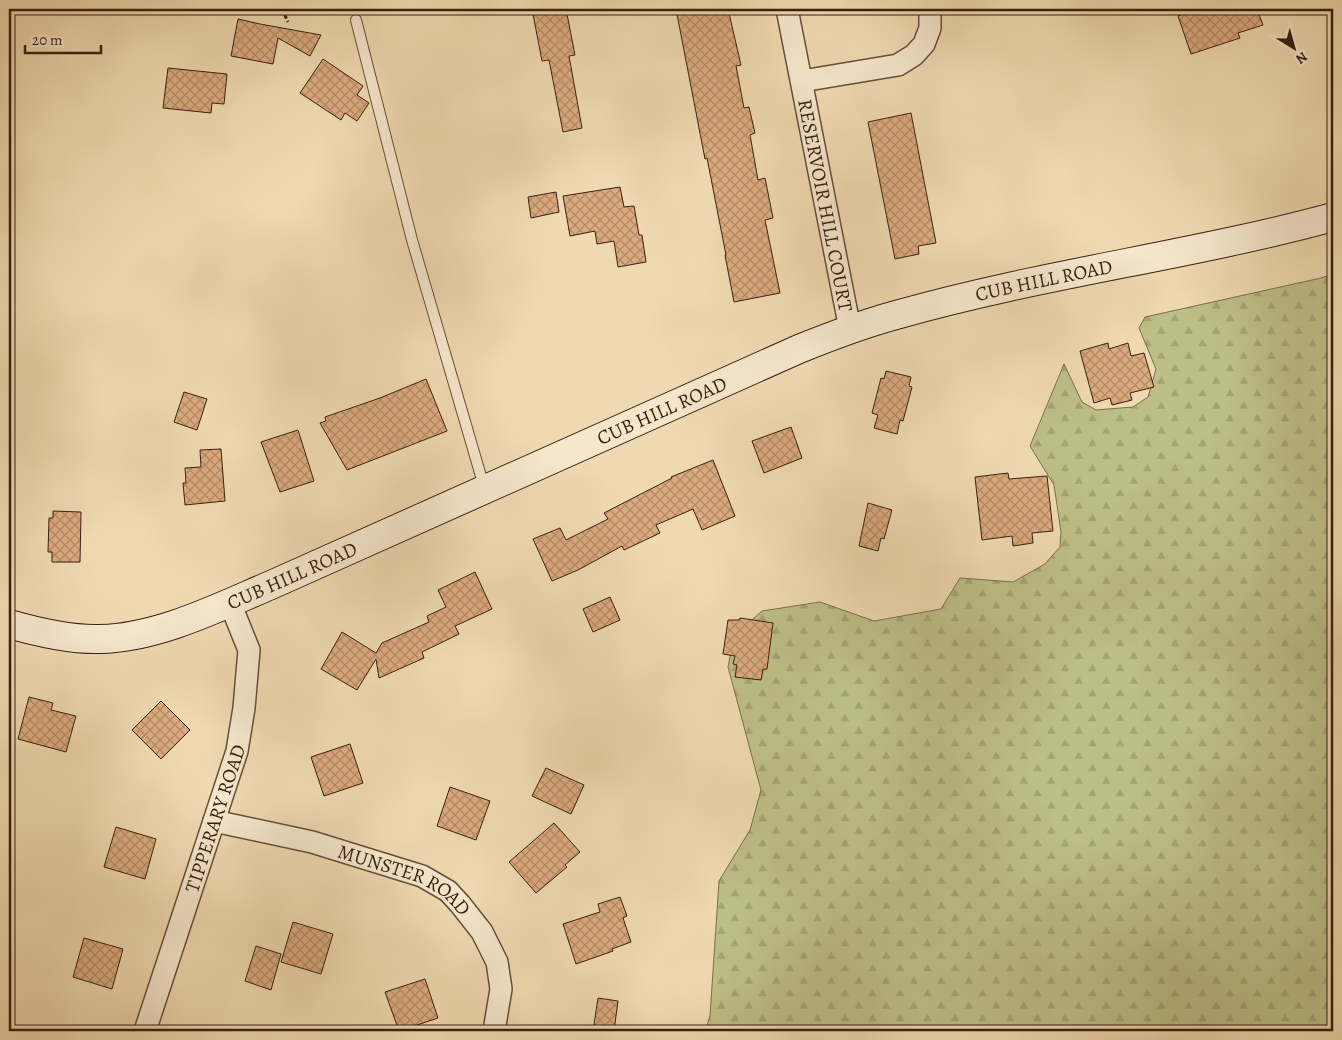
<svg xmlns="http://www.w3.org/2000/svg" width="1342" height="1040" font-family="Alegreya,serif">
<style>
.forest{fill:url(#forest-firs);stroke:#7b6e4c}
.building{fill:url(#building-cross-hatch);stroke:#391f11}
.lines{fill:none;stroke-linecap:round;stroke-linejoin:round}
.lane-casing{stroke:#664e39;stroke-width:12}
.street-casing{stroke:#664e39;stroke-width:24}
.secondary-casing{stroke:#391f11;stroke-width:30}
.path{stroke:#391f11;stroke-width:3;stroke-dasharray:4 2.5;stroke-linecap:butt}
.lane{stroke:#f5e6cc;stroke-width:10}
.street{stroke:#f5e6cc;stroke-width:21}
.secondary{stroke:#f5e6cc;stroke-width:28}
.labels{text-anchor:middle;stroke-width:4.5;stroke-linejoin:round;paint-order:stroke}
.street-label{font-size:20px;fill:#391f11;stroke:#f5e6cc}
</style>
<defs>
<pattern id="forest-firs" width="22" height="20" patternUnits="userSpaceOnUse" patternTransform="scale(1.25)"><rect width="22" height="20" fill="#bdbe88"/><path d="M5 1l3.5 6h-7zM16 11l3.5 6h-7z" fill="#a3a374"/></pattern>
<pattern id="building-cross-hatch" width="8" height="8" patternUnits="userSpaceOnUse" patternTransform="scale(1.25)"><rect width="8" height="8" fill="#dbaa7e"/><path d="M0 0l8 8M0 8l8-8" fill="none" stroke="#b38a66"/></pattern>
</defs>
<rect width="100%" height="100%" fill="#efd9b0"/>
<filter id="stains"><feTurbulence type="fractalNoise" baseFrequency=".004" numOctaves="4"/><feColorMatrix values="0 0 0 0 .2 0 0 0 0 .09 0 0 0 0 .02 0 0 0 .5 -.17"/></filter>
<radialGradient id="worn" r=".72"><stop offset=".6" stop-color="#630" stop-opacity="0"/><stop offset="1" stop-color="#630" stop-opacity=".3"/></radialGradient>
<polygon class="forest" points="1333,274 1333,1031 705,1031 710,1016 719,881 750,830 761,790 728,667 734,636 762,611 820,602 874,621 941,609 960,578 1013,582 1045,564 1060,547 1061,532 1054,485 1030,446 1064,364 1082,402 1096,410 1133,407 1148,397 1156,369 1139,328 1145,317 1321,278"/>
<g class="building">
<polygon points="532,9 566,9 575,55 569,56 582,128 563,132 549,60 542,61"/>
<polygon points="676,9 728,9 741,65 736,66 744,108 749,107 755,133 750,135 758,180 765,178 773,218 765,220 780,293 734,302 725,255 726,255 707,158 705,159"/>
<polygon points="1178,9 1257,9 1263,25 1238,33 1240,38 1191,54 1178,16 1181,15"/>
<polygon points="238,19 260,24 321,35 310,56 278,38 273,64 231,56"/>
<polygon points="323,59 363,86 357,95 369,103 357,121 345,113 341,120 300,93"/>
<polygon points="168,68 227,74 224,104 212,103 211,113 163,108"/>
<polygon points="911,113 936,243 918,246 919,254 895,259 868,122"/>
<polygon points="620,187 624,207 634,206 639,235 642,235 646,262 618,267 614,241 597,244 595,231 570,236 563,196"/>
<polygon points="556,192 559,212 531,218 528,197"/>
<polygon points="1108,343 1109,349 1128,343 1131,356 1144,353 1154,387 1130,393 1132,400 1112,405 1110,398 1094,403 1080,351"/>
<polygon points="886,371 911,377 909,386 912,387 903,421 900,420 897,434 874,428 878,415 872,413 881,378 884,379"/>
<polygon points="426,379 447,431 347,470 320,423 326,421 325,417 380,398"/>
<polygon points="184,392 207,399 197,430 174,422"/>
<polygon points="791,427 802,458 764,473 752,441"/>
<polygon points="298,430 314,481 280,492 261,442"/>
<polygon points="221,449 225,501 185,505 183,483 186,483 185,468 201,467 200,450"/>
<polygon points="713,460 735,516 702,530 693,509 656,525 660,533 624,550 622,546 578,570 552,581 533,539 560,528 566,540 608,519 604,513 672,478 671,477"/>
<polygon points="1008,473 1009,479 1047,476 1053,531 1032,533 1033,543 1013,546 1012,536 982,540 975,477"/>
<polygon points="868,503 892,510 884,539 881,538 878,551 859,546"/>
<polygon points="53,511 81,512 80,562 52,562 52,552 48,552 49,518 53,518"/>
<polygon points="475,572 492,609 455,626 459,634 422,652 424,658 379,678 376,659 357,690 321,669 342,632 376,653 382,643 429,622 427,616 446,607 438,590"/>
<polygon points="610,597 620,620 593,632 583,609"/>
<polygon points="740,618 773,623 767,669 763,669 761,680 735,677 737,665 733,664 735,656 723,654 728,620 739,620"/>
<polygon points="29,697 53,703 51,710 76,716 66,752 18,739"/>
<polygon points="161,701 190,730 161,759 132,730"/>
<polygon points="350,744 363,783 324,796 311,757"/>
<polygon points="546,768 584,785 571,814 532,796"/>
<polygon points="450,787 490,801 476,840 437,826"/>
<polygon points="554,823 580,852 565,865 567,867 536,893 509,862"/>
<polygon points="116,827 156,839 145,879 104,867"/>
<polygon points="620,897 627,916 623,918 631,942 612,949 613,951 576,964 563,924 600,912 598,904"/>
<polygon points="293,922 333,934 321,974 281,962"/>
<polygon points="84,938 123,949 112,989 73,977"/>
<polygon points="256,946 281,954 271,990 245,981"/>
<polygon points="425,979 438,1018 399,1031 385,992"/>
<polygon points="598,998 618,1001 614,1031 593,1031"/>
</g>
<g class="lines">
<g class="lane-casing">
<polyline id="lane" points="356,20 412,240 485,490"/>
</g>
<g class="street-casing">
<g id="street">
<path id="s1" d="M787,9L850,329"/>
<polyline points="802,81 898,65 914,55 924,44 930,28 930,9"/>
<path id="s2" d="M214,821L312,842L422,876L448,891L460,904L482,932L497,962L501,989L494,1031"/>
<path id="s3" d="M145,1031L237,751L244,708L249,650L230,603"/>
</g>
</g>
<g class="secondary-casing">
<g id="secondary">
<path id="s4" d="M9,624C37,632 70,640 100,639C158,638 219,607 271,585L799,349C831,336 863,324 896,315C1040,274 1189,256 1333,217"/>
</g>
</g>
<polyline class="path" points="282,9 288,22"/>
<use href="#lane" class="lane"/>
<use href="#street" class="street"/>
<use href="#secondary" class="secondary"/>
</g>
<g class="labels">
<g class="street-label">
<text dy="7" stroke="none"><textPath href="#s1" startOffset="200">RESERVOIR HILL COURT</textPath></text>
<text dy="7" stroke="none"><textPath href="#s4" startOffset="1106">CUB HILL ROAD</textPath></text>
<text dy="7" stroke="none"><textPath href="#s4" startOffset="701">CUB HILL ROAD</textPath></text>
<text dy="7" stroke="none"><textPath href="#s4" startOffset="296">CUB HILL ROAD</textPath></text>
<text dy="7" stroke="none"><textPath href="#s3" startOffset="224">TIPPERARY ROAD</textPath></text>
<text dy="7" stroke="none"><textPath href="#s2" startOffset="201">MUNSTER ROAD</textPath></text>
</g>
</g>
<rect width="1342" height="1040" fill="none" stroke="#efd9b0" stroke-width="30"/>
<rect x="10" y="10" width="1322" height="1020" fill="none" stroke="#391f11" stroke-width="2.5"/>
<rect x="15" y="15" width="1312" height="1010" fill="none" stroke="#391f11"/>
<g transform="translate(1294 48) rotate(143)" stroke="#f5e6cc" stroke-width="4" paint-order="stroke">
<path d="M0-4L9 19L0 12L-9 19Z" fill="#391f11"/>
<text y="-8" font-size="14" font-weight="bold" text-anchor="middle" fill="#391f11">N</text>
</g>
<path d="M25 45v8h76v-8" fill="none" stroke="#391f11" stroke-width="2.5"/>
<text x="32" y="45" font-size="15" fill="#391f11" stroke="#f5e6cc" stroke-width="4" paint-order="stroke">20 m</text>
<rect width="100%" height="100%" filter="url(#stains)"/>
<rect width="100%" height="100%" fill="url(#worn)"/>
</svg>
